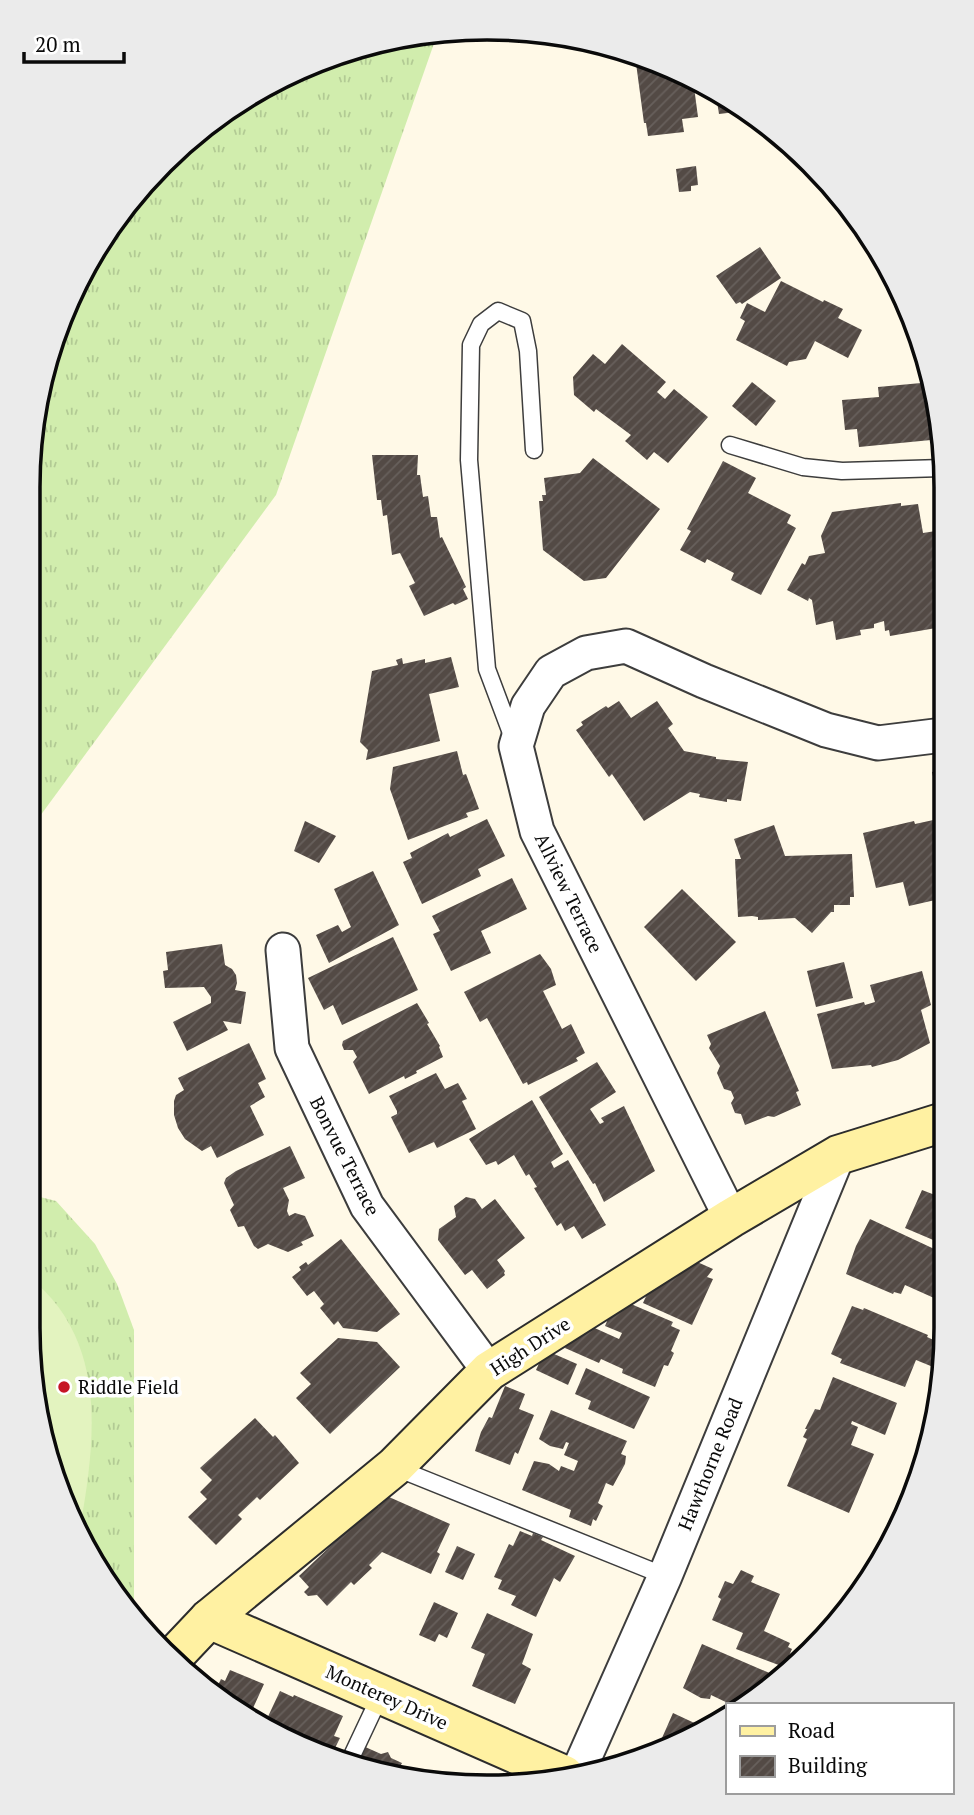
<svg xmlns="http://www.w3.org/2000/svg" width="974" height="1815" font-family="'PT Serif',serif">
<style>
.grass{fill:url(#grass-tufts)}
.pitch{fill:#e3f3bf}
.building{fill:url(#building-hatch)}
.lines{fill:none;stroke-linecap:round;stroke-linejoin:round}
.lane-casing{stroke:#3d3d3d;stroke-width:19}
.street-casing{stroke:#3d3d3d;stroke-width:37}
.secondary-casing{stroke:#2c2c2c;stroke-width:42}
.lane{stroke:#fff;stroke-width:16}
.street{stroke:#fff;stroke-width:33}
.secondary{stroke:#fff1a2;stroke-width:38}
.poi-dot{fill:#c61525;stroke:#fff;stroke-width:2.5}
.labels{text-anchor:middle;stroke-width:7;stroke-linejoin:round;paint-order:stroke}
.street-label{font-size:19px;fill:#0a0a0a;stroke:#fff}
.poi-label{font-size:19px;fill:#0a0a0a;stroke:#fff;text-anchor:start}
.rim{fill:none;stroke:#0a0a0a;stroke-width:3.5}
</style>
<defs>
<pattern id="grass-tufts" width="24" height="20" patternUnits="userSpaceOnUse" patternTransform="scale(1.75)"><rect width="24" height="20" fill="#d1edad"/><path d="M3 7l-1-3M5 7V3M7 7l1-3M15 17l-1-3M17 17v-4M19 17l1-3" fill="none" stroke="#b2ca94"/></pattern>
<pattern id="building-hatch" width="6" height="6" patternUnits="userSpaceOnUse" patternTransform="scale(1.75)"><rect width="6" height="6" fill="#534a45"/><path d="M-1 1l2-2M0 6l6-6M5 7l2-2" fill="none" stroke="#67605c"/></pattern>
</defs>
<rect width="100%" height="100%" fill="#fff9e7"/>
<g class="grass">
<polygon points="438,32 276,495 29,831 29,457 44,368 89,258 142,185 207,123 284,76 368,44"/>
<polygon points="28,1194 56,1201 95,1244 117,1284 134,1330 134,1618 123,1608 52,1476 28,1328"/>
</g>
<path class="pitch" d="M28,1276C108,1339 96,1438 80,1528L52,1476L28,1328Z"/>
<g class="building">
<polygon points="654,61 698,81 698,87 694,87 698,117 682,119 684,132 648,136 646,123 644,123 636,63"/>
<polygon points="715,89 716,89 744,111 719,114"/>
<polygon points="696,166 698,185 691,186 691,191 679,192 676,169"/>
<polygon points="760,247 781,278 742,304 740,302 736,304 716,276"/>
<polygon points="781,281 823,302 824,300 843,309 838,318 862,330 848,358 815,341 806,359 789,362 787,366 736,340 745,321 740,318 747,303 765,312"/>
<polygon points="622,344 666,382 657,392 665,399 674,389 708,417 668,463 654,452 647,460 625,441 631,435 596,409 594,412 574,395 573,377 593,354 605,364"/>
<polygon points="752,382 776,401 756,426 732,406"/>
<polygon points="932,382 940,418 929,419 931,440 859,447 857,429 845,430 842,400 879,397 878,387"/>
<polygon points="372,455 418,455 417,475 420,475 423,497 428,496 431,517 437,517 440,538 442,537 466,587 463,589 468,599 455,605 453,603 424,616 409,586 415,583 400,553 392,555 387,515 383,516 381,500 377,500"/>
<polygon points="593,458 660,509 606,578 584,581 543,550 539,501 543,501 542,495 546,495 544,478 580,473"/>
<polygon points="723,461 756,478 748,493 791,515 787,523 796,528 761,595 731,580 734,573 707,559 705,563 680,550 691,531 687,529"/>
<polygon points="901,503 901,506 918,504 923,533 942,530 943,618 934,619 936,628 890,636 889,630 885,631 884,621 874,624 874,628 860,630 861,635 836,640 833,621 816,625 812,600 809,598 808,601 787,590 802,563 805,565 809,556 825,553 821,536 832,512"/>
<polygon points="451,657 459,687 429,694 440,741 366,760 368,750 360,742 372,671 398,665 396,660 402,658 403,664 425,659 425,663"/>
<polygon points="619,701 631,718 657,701 673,724 668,728 684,751 716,757 716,759 748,762 741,801 727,799 727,802 699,797 700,794 690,792 644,821 612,774 609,777 576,730 583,725 581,722 606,706 608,708"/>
<polygon points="457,751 463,775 466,774 479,809 466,813 468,817 408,840 390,789 393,767"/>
<polygon points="943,769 944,898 909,906 903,882 876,888 863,833 914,821 915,824 938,819 935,804 939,803 932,772"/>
<polygon points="487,819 505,856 478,869 481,876 422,904 403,862 412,858 410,853 448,833 450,837"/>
<polygon points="305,821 336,836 319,863 294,851"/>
<polygon points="774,825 785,856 852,854 854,897 850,897 850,905 834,905 834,912 831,912 812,933 795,918 758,920 758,917 752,916 738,917 735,859 741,859 734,839"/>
<polygon points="373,871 399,925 329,963 316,935 338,925 342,932 351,927 334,889"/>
<polygon points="512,878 527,909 481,931 491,953 451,971 433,934 440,931 432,916"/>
<polygon points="682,889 736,942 696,981 644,927"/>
<polygon points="393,937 418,990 342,1025 333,1005 324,1010 308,978"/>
<polygon points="222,944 225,965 232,969 236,975 237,983 235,990 246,992 241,1024 223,1021 228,1030 187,1051 173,1022 211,1003 211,997 204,987 165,988 163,971 168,970 166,952"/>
<polygon points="540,954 551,969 556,985 543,991 562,1029 571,1024 585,1053 576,1058 578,1061 528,1085 527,1082 523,1084 487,1018 480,1022 464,992"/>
<polygon points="844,962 853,998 816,1007 807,971"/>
<polygon points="922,971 931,1005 921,1010 930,1043 898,1060 872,1067 871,1065 832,1069 817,1014 864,1002 865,1005 875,1002 870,985"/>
<polygon points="417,1003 429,1023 427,1024 440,1046 439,1047 443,1057 416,1071 417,1073 405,1079 404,1076 369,1094 353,1062 357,1057 353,1050 344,1050 342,1045 343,1041"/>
<polygon points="765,1011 799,1091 796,1092 801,1105 774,1117 768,1116 745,1125 741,1114 735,1113 731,1103 734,1098 731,1091 724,1089 717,1073 720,1066 709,1048 711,1044 707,1035"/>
<polygon points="249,1043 266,1079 258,1083 265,1097 250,1106 264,1135 217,1158 211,1146 202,1151 185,1139 178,1128 174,1115 174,1101 176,1095 184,1090 178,1078"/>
<polygon points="597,1062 616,1092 590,1109 600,1124 604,1122 601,1118 624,1106 655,1171 604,1202 595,1183 593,1184 539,1097"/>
<polygon points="436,1073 445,1089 458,1083 467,1099 462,1101 476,1129 437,1148 434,1142 409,1153 391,1117 397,1114 397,1111 389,1096"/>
<polygon points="532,1100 563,1154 551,1162 554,1168 568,1160 606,1225 582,1239 574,1226 565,1231 561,1223 557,1226 534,1188 537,1187 529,1174 526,1176 514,1155 498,1165 496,1161 486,1165 469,1139"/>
<polygon points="290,1146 305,1178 283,1188 289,1200 287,1211 289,1216 295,1213 305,1216 314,1236 301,1242 303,1245 288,1252 268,1244 258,1249 254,1246 244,1226 238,1227 230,1210 234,1205 224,1183 226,1178 236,1171"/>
<polygon points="944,1173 945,1245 905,1228 922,1190 935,1195"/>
<polygon points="466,1197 475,1199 482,1209 495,1199 525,1238 497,1260 505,1271 504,1273 505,1275 487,1289 472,1270 465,1275 438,1240 439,1229 456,1217 454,1206"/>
<polygon points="870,1219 945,1254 945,1316 938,1313 943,1302 905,1285 901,1294 894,1292 893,1294 846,1274 856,1246"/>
<polygon points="341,1239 400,1314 377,1332 343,1328 338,1321 334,1325 320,1308 324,1304 314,1291 307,1296 292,1277 301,1270 299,1267 306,1262 308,1265"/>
<polygon points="686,1257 713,1269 707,1277 713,1279 692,1325 643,1303 657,1272"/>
<polygon points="617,1298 673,1322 671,1326 680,1330 671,1351 674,1353 668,1366 664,1365 655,1387 622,1373 623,1369 601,1359 599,1363 565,1348 577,1320 619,1339 622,1333 605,1326"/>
<polygon points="852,1306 863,1310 864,1308 928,1335 927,1337 938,1342 940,1338 945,1340 943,1371 916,1360 905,1387 840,1363 842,1359 831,1354"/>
<polygon points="338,1338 377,1342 400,1367 330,1434 296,1398 311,1384 300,1373"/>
<polygon points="545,1350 577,1364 568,1385 536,1370"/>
<polygon points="586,1368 650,1397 634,1429 588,1409 591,1401 575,1394"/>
<polygon points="833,1377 897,1403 885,1435 852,1421 851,1424 858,1427 851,1445 874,1454 849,1513 787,1486 807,1439 803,1437 807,1429 805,1429 815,1409 820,1410"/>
<polygon points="505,1386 525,1394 519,1409 534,1415 518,1454 515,1452 510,1465 475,1451 481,1432 489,1417 492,1418"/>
<polygon points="551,1410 627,1441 621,1454 626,1456 625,1464 613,1486 606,1483 598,1503 603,1506 596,1521 593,1519 591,1526 569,1517 571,1510 522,1490 534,1461 549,1464 559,1471 561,1466 574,1471 578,1461 564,1455 569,1443 566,1442 563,1449 550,1446 539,1439"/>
<polygon points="255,1418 273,1437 275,1435 299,1463 260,1500 257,1497 238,1515 242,1519 216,1545 188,1517 207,1499 200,1492 212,1480 200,1468"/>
<polygon points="389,1497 450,1524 437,1552 440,1554 431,1574 382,1552 369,1565 372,1568 354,1585 351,1582 327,1606 317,1595 308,1596 304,1592 309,1587 299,1576 374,1505 378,1507"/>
<polygon points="520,1531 532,1536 533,1533 543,1537 541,1540 575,1556 560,1582 554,1578 536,1617 511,1605 516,1596 498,1589 502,1580 494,1577 509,1544 513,1546"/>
<polygon points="457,1546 475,1554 463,1580 445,1572"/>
<polygon points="741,1570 754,1576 751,1582 780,1594 764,1631 790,1643 788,1647 792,1649 784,1667 736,1649 743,1633 712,1620 721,1599 718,1597 725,1581 733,1584"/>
<polygon points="434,1602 458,1613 447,1638 439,1634 435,1642 419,1635"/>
<polygon points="487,1613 533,1634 522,1664 531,1669 515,1704 472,1686 485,1654 471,1648"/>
<polygon points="702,1644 781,1678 739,1705 732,1705 711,1695 710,1699 701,1698 683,1688"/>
<polygon points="230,1670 264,1684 249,1717 232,1710 214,1693 221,1679 225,1681"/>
<polygon points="280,1691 293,1697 294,1695 343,1716 334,1736 340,1738 335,1748 330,1745 327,1752 265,1723"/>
<polygon points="673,1713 703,1727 663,1752 652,1754 656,1746 658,1747"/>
<polygon points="363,1746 381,1754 388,1752 391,1758 402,1763 396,1774 369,1771 355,1765"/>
</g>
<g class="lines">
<g class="lane-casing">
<g id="lane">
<polyline points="730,445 803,467 842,471 942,468"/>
<polyline points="514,741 487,669 469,460 471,345 481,324 498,311 522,321 528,351 534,450"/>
<polyline points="394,1467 665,1576"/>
<polyline points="349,1762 381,1694"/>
</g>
</g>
<g class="street-casing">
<g id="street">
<polyline points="283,950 292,1048 367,1206 489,1371"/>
<polyline points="731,1218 537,831 516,746 528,706 551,672 586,653 626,646 704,681 826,730 878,743 943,735"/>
<polyline points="578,1772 665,1576 838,1155"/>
</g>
</g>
<g class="secondary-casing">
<g id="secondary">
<polyline points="209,1619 564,1775"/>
<polyline points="174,1656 209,1619 394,1467 489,1371 731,1218 838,1155 944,1122"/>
</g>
</g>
<use href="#lane" class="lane"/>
<use href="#street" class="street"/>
<use href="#secondary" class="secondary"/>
</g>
<circle class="poi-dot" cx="64" cy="1387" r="7"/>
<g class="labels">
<g class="street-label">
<text transform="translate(569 893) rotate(64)" y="7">Allview Terrace</text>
<text transform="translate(345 1156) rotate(63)" y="7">Bonvue Terrace</text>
<text transform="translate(530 1346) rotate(-33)" y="7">High Drive</text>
<text transform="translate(710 1464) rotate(-68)" y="7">Hawthorne Road</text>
<text transform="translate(387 1697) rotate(24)" y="7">Monterey Drive</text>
</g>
<g class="poi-label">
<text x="78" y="1394">Riddle Field</text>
</g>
</g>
<path d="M0 0H974V1815H0ZM487 40H487A447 447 0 0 1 934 487V1328A447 447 0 0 1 487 1775H487A447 447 0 0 1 40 1328V487A447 447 0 0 1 487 40Z" fill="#ebebeb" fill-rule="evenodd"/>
<path class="rim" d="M487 40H487A447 447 0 0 1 934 487V1328A447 447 0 0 1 487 1775H487A447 447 0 0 1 40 1328V487A447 447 0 0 1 487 40Z"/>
<rect x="726" y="1703" width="228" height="91" fill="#ffffff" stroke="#9d9d9d" stroke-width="2"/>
<rect x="740" y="1726" width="35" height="10" fill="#fff1a2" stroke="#9d9d9d" stroke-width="2"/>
<text x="788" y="1738" font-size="21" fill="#0a0a0a">Road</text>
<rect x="740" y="1756" width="35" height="21" fill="url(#building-hatch)" stroke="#9d9d9d" stroke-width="2"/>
<text x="788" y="1773" font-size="21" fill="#0a0a0a">Building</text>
<path d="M24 52v10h100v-10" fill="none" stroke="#0a0a0a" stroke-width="3.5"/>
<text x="35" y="52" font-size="21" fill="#0a0a0a" stroke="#ffffff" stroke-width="5" paint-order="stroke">20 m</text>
</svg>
